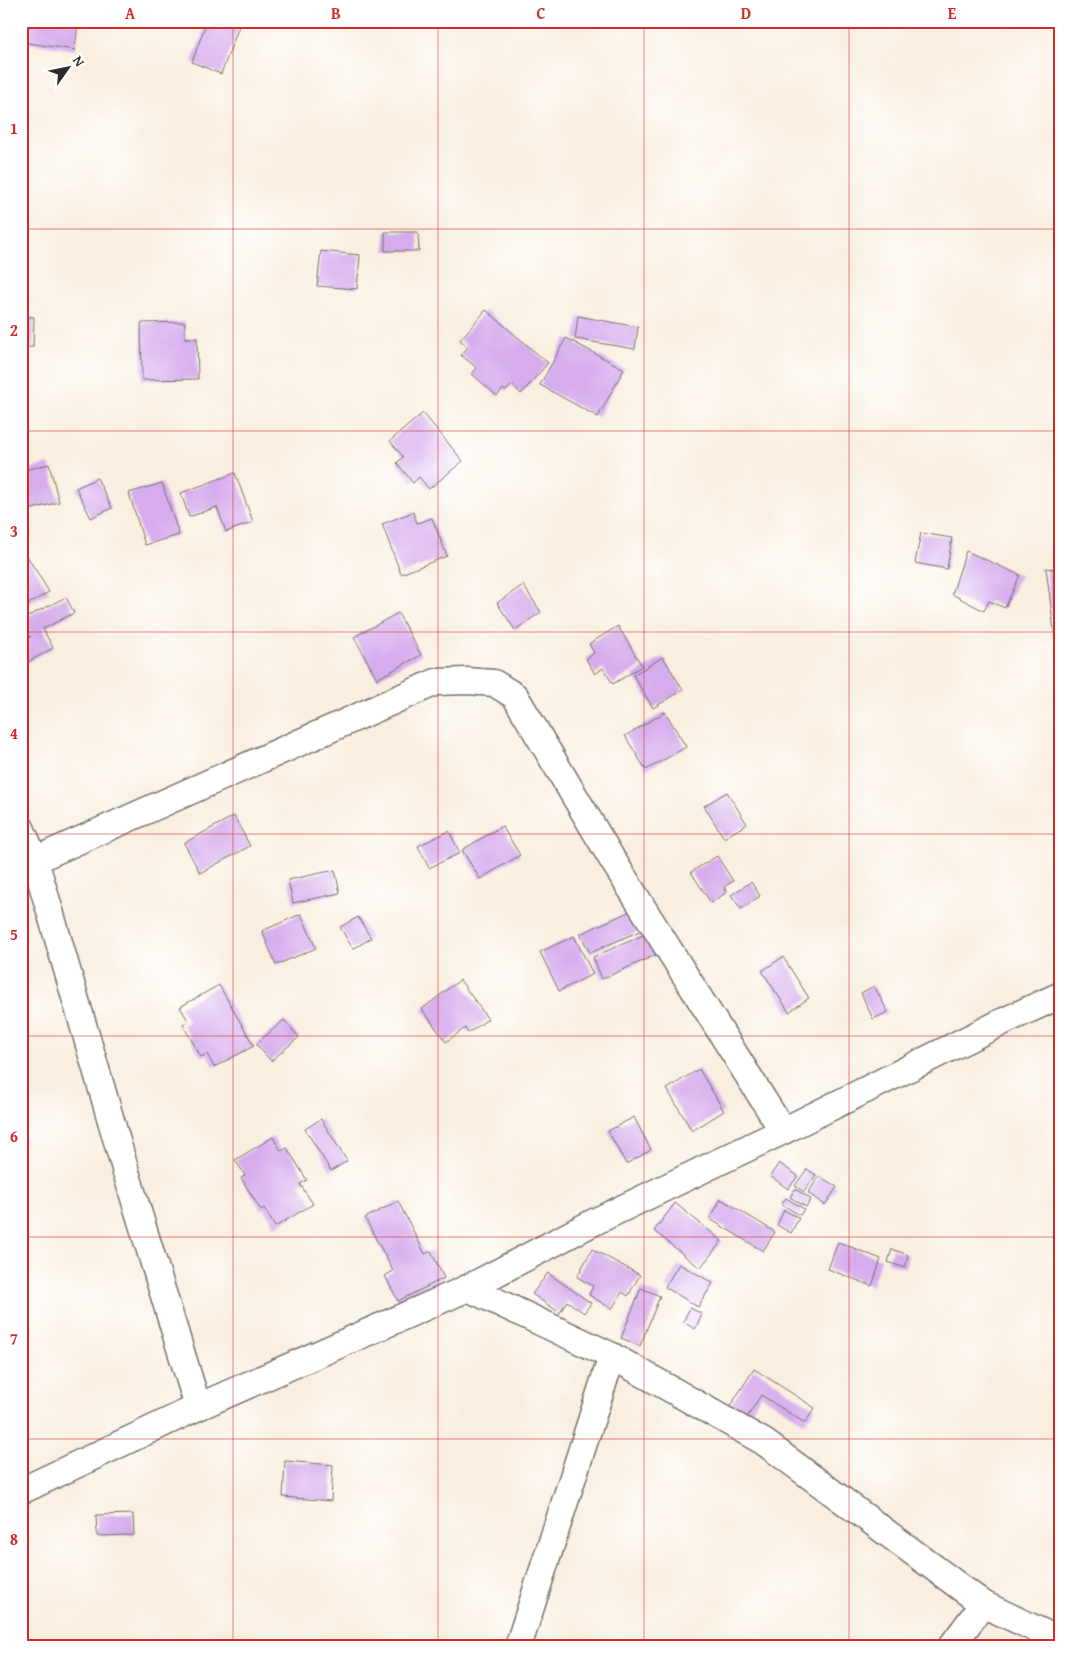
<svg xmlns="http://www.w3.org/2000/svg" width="1082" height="1668" font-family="'Gentium Book Plus',serif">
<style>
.building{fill:#d6aced}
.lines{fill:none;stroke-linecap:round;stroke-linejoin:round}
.minor-casing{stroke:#736f6a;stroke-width:29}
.minor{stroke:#fff;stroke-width:26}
.grid{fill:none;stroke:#d62828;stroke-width:1;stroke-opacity:0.55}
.neatline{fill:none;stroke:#d62828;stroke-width:2}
.grid-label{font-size:16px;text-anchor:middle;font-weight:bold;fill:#d62828}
</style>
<rect width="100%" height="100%" fill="#fff"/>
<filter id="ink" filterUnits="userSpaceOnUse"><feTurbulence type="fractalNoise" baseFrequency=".02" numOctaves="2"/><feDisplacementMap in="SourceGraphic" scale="10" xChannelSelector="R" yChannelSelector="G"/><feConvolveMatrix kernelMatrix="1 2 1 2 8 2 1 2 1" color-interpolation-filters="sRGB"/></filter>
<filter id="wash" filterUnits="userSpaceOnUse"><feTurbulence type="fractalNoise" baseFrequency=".0096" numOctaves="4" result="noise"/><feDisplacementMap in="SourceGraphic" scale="20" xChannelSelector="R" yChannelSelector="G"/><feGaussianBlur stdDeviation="1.12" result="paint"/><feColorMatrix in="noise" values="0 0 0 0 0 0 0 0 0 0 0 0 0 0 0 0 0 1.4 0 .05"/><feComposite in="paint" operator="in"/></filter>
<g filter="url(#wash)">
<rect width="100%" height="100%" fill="#f9eedf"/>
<g id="blocks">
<g class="building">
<polygon points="21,21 61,21 78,24 75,50 21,42"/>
<polygon points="207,21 241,21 221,74 192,62"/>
<polygon points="385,232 418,232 419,251 385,251"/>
<polygon points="321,251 360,255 357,289 317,286"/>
<polygon points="21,252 26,274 21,275"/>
<polygon points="486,310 548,363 521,394 512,385 506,391 503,389 497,396 472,374 477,368 461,355 468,347 460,340"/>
<polygon points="578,316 638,327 635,349 575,339"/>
<polygon points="21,317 34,317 33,347 21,347"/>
<polygon points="185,322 185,338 197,338 198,379 142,380 141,323"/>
<polygon points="566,338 624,369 598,417 540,385"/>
<polygon points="423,413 463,461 429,489 419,477 413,483 397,463 403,457 390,441"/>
<polygon points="49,464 59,502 21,512 21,471"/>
<polygon points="235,473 253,522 226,532 217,507 189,517 181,493"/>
<polygon points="97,478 112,508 91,518 76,488"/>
<polygon points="162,483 179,535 145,545 129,493"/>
<polygon points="413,512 417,523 432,518 447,556 401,574 382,524"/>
<polygon points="921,533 952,538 947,569 915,563"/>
<polygon points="966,551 1020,575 1005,608 989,601 984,611 952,594"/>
<polygon points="27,556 49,592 21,608 21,560"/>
<polygon points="1046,568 1061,570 1061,677 1060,677"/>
<polygon points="523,585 541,612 515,630 497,603"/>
<polygon points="66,597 74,613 43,629 53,648 21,666 21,642 31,636 21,640 21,620"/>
<polygon points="398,613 421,655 377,679 354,637"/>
<polygon points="618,626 642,666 613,684 603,668 595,674 586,659 594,653 589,644"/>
<polygon points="663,657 683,690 653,708 633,675"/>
<polygon points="665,712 686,747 646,770 625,736"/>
<polygon points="727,792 747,824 724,838 704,806"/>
<polygon points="234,816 250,846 200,873 184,843"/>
<polygon points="502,826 520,855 480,879 462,850"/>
<polygon points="449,831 460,853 429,868 418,846"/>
<polygon points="717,856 733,881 724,887 727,892 711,903 691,872"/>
<polygon points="335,870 340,893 293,903 288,880"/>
<polygon points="751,882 760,896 741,909 731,895"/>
<polygon points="635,909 644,929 590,953 580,934"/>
<polygon points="301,914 316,948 276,965 262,931"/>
<polygon points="358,917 371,938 353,949 340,927"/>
<polygon points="648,933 658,954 602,979 593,957"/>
<polygon points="574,936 593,974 559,991 540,952"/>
<polygon points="783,957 809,998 789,1012 762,971"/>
<polygon points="460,980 488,1019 468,1033 465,1028 446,1042 422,1009"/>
<polygon points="219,985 254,1046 214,1067 207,1054 201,1057 183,1025 189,1022 180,1007"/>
<polygon points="874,986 888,1012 873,1019 861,993"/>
<polygon points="284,1020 299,1037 271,1061 256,1044"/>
<polygon points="699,1069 724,1111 692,1131 667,1089"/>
<polygon points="634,1117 651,1150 626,1164 608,1131"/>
<polygon points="321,1119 347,1161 331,1171 305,1129"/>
<polygon points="273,1137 281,1151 287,1148 307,1180 300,1184 313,1204 275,1227 264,1208 261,1210 241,1178 245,1175 235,1160"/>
<polygon points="779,1163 798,1176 788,1189 770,1176"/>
<polygon points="807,1169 816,1175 804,1192 795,1186"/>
<polygon points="819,1176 837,1187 825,1205 808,1193"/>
<polygon points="795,1189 811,1199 806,1207 790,1197"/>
<polygon points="786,1198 804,1209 800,1215 781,1204"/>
<polygon points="721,1199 775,1232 763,1251 710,1219"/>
<polygon points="398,1201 425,1254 431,1251 444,1278 398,1301 385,1276 393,1271 365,1218"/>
<polygon points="675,1203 722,1241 700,1268 654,1231"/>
<polygon points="784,1210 799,1218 791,1233 777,1225"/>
<polygon points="838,1242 881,1259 872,1286 828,1269"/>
<polygon points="592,1249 640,1275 628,1296 622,1292 612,1309 589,1295 593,1286 577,1277"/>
<polygon points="892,1249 908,1255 905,1268 888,1262"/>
<polygon points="679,1264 713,1283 698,1307 665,1287"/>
<polygon points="548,1273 591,1303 584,1313 567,1301 560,1313 532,1294"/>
<polygon points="641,1288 660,1296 640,1346 621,1338"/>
<polygon points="690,1308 702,1314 695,1329 683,1322"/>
<polygon points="754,1369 815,1408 805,1423 761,1395 746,1419 729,1408"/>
<polygon points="285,1461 333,1465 331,1501 283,1497"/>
<polygon points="133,1514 134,1535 97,1536 96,1515"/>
</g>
</g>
</g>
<g filter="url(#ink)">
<use href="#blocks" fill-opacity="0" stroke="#736f6a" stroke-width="1"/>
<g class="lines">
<g class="minor-casing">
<g id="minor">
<polyline points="21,828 35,860 126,1172 198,1407"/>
<polyline points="35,860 436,682 467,681 494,683 515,696 612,859 783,1131"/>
<polyline points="468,1288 612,1356 764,1442 983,1604 1061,1641"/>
<polyline points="21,1491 198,1407 468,1288 592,1223 783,1131 1004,1021 1061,995"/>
<polyline points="518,1647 612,1356"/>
<polyline points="951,1647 983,1604"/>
</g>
</g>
<use href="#minor" class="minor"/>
</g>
</g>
<path class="grid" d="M233,21V1647M438,21V1647M644,21V1647M849,21V1647M21,229H1061M21,431H1061M21,632H1061M21,834H1061M21,1036H1061M21,1237H1061M21,1439H1061"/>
<rect width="1082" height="1668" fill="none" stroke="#fff" stroke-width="55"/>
<g transform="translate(68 68) rotate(57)" stroke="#ffffff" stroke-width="4" paint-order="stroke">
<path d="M0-4L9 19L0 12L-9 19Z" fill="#2b2b2b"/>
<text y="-8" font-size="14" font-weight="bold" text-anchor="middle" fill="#2b2b2b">N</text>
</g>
<rect x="28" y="28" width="1026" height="1612" class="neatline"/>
<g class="grid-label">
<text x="130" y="19">A</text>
<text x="336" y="19">B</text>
<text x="541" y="19">C</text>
<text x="746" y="19">D</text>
<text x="952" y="19">E</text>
<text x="14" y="134">1</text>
<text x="14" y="336">2</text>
<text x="14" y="537">3</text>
<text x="14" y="739">4</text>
<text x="14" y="940">5</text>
<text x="14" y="1142">6</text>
<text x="14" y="1344">7</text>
<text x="14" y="1545">8</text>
</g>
</svg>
